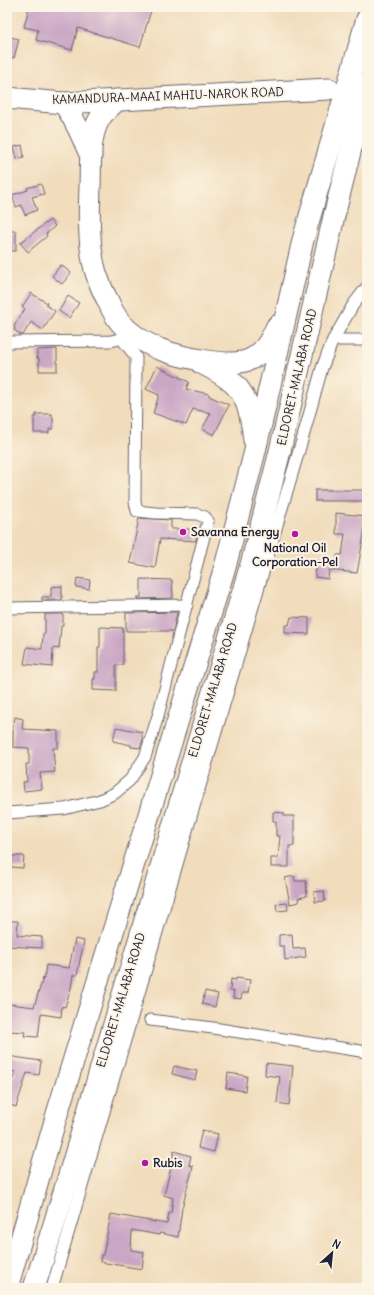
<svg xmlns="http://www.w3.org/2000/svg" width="374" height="1295" font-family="Delius,sans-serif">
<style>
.building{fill:#caa6c5}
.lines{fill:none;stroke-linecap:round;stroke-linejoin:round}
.street-casing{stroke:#6a6368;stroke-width:13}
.highway-casing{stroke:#6a6368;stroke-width:23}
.street{stroke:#fff;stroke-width:11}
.highway{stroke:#fff;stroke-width:21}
.poi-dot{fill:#b5179e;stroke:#fcf5e5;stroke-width:1.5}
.labels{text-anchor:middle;stroke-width:4;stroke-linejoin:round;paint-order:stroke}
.street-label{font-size:12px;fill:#22223b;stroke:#fcf5e5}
.poi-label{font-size:12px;font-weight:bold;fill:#22223b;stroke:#fcf5e5;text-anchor:start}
</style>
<rect width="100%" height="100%" fill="#fcf5e5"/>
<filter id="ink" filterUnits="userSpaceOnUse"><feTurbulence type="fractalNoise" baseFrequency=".025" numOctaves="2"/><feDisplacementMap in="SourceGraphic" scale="8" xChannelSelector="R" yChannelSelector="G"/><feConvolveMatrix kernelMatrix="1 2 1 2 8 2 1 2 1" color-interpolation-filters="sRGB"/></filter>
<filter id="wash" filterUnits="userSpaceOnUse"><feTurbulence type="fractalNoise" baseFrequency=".012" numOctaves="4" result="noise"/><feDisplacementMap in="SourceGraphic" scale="16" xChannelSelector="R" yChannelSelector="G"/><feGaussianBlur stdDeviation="0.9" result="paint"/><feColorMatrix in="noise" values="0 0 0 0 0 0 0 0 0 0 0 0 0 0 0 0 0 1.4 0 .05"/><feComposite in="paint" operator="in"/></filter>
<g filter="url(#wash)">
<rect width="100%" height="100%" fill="#f1dcbb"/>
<g id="blocks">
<g class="building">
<polygon points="29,7 152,7 140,47 78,28 72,50 36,40 38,30 24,27"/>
<polygon points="10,37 19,39 14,58 7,56 7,50"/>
<polygon points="22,145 24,157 17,159 14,147"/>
<polygon points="41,184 44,194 32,197 37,210 25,215 21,205 16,207 12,195 28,190 27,188"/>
<polygon points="50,220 55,226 46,234 47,236 28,252 20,243"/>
<rect x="7" y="231" width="9" height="20"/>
<polygon points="61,265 71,273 62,284 52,276"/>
<polygon points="31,293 47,303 46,305 55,311 43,330 31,322 23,335 21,335 14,330 15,327 14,326 25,309 22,307"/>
<polygon points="68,296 79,303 69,318 59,311"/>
<polygon points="57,349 57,371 39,371 39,358 37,358 37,350"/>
<polygon points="157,366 189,382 186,389 209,394 209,396 229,405 214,435 202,429 211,413 193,409 186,425 153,413 159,395 146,389"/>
<polygon points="36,414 52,414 52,417 53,417 53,429 49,429 49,433 34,433 34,417 36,417"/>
<rect x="315" y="490" width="52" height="11"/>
<polygon points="336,513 365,516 364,534 357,573 329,570 328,579 315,577 317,561 336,563 337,555 342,555 345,534 336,534"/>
<polygon points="139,518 171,520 171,529 196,529 196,541 160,539 155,568 130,563"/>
<polygon points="77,578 90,580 89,589 76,587"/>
<polygon points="141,579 172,580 173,598 137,599 137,597 141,597"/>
<polygon points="62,586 62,600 42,600 42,597 51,597 51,587"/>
<polygon points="177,612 173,631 126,631 126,613"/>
<polygon points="45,614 63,614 63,626 61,626 59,649 53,648 52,667 24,664 27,647 42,649 43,634 45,634"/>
<polygon points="291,617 309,618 309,634 285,633 285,625 289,625"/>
<polygon points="100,627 123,628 123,665 116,665 116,691 93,690 93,679 95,679 95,672 98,672 98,647 100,647"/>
<polygon points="15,717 23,719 22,729 58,731 58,748 53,748 55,772 40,773 42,789 24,791 23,782 27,782 26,764 29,764 29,748 13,747 13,726"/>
<polygon points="116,727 142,732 142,738 143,739 140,748 131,747 131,745 113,741"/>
<polygon points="273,812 284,813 284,816 294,816 294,846 289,846 289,867 271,867 271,858 278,858 280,836 276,836 276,821 273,821"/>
<polygon points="11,856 24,856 23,868 11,867"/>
<polygon points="294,876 295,881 306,881 307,896 298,898 299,902 290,904 285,878"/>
<polygon points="324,891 325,901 315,902 314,892"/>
<polygon points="287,903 288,910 277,911 276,904"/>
<polygon points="7,921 18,921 17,935 42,937 42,948 7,946"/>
<polygon points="292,934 293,949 305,948 306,957 285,960 284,946 279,946 279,935"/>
<polygon points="75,939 84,941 77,975 73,975 71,988 65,1007 62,1006 61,1017 41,1014 38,1037 24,1036 25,1032 8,1031 10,1004 34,1007 43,978 44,979 46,965 69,968"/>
<polygon points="236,978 250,980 248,993 242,993 241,999 233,998 234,991 230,991 231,979 236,980"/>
<polygon points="205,991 218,994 215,1007 202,1004"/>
<polygon points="7,1056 41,1061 39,1075 27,1073 16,1107 7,1104 7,1091 16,1072 7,1070"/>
<polygon points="266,1063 293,1066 289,1105 277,1103 280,1077 265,1075"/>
<polygon points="174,1066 197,1071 195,1080 172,1074"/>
<polygon points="228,1073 247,1076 245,1091 226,1088"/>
<polygon points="202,1130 218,1134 214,1152 198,1148"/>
<polygon points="174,1151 191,1156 189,1165 193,1166 182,1208 178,1237 160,1233 159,1235 132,1230 131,1250 144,1252 142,1269 100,1262 101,1255 103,1255 111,1214 167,1224 169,1213 171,1213 173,1198 164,1195 173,1159 172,1159"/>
</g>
</g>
</g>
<g filter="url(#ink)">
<use href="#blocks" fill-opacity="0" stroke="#6a6368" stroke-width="1"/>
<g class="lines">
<g class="street-casing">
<g id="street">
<polyline points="333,340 367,340"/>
<polyline points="7,342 111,341 128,337"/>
<polyline points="7,608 187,605"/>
<polyline points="7,813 64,809 100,800 115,793 130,780 145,757 158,716 208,521 205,517 197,514 156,513 137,511 135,502 136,357 122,339"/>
<polyline points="150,1020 213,1028 367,1052"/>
<polyline points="52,1288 303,437 322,368 333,340 353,305 367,287"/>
</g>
</g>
<g class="highway-casing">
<g id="highway">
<polyline points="7,98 63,103 329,89"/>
<path d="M117,100C112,105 106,110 102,115C88,134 91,163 90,186C89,212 88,247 96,273C99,282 103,292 108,301C111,308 115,316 120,322C130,334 145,343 159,349C180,357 232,369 251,359C265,352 271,339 277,326"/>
<path d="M63,103C76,119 82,138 91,156"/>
<path d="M201,363C242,383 249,395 254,440"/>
<polyline points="7,1288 57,1114 225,567 255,451 303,240 367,19"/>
<polyline points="34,1288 64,1192 252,561 279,455 335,212 367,84"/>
</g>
</g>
<use href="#street" class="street"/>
<use href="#highway" class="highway"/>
</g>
</g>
<g class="poi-dot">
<circle cx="183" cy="532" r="4"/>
<circle cx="295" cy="534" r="4"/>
<circle cx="145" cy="1163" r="4"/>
</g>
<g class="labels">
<g class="street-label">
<text transform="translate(168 96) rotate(-2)" y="4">KAMANDURA-MAAI MAHIU-NAROK ROAD</text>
<text transform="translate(297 377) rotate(-77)" y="4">ELDORET-MALABA ROAD</text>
<text transform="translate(213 690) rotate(-73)" y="4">ELDORET-MALABA ROAD</text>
<text transform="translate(121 1000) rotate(-73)" y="4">ELDORET-MALABA ROAD</text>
</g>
<g class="poi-label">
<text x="191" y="536">Savanna Energy</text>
<text x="295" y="552" text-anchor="middle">National Oil<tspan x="295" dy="14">Corporation-Pel</tspan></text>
<text x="153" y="1167">Rubis</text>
</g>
</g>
<rect width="374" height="1295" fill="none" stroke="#fcf5e5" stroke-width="24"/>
<g transform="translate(332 1253) rotate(27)" stroke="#fcf5e5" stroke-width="3" paint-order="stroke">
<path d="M0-3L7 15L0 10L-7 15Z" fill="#22223b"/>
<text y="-6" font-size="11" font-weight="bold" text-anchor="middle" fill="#22223b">N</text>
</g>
</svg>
